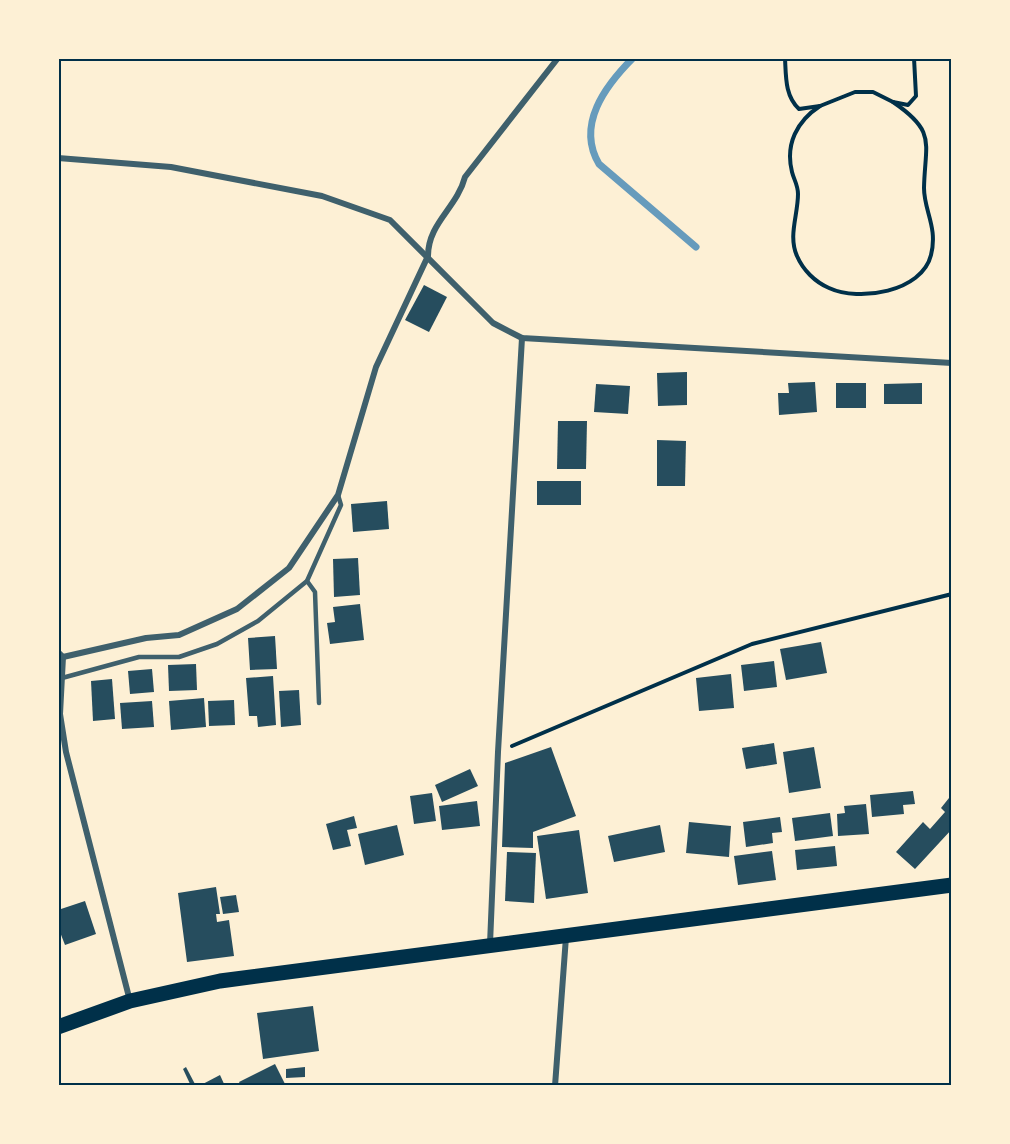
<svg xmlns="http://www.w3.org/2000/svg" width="1010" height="1144" font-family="'Public Sans',sans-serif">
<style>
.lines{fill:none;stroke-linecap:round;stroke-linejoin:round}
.stream{stroke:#669bbc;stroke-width:7}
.building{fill:#264d5e}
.path{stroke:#003049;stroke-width:4}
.service{stroke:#3f606c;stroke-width:4.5}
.minor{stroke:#3f606c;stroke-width:6}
.primary{stroke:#003049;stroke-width:15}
.neatline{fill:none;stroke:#003049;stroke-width:2}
</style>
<rect width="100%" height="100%" fill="#fdf0d5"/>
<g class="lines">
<path class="stream" d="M633,58C605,86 576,125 599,164L696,247"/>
</g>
<g class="building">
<polygon points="424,285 447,297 429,332 405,320"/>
<polygon points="687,372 687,405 658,406 657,373"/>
<polygon points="815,382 817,412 779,415 778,393 789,393 788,383"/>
<rect x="836" y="383" width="30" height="25"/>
<polygon points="922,383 922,404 884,404 884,384"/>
<polygon points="596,384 630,386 628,414 594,412"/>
<polygon points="558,421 587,421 586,469 557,469"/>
<polygon points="657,440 686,441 685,486 657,486"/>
<rect x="537" y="481" width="44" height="24"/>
<polygon points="387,501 389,529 353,532 351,504"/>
<polygon points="358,558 360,595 334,597 333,559"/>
<polygon points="360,604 364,640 330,644 327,623 335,622 333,607"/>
<polygon points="275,636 277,669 250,670 248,638"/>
<polygon points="821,642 827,673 786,680 780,649"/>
<polygon points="774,661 777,687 744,691 741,665"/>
<polygon points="196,664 197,690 169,691 168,665"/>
<polygon points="152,669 154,692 130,694 128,671"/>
<polygon points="731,674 734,708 699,711 696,678"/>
<polygon points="273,676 276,725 258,727 257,716 249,716 246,678"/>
<polygon points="112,679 115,719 93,721 91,681"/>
<polygon points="299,690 301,725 281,727 279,691"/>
<polygon points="204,698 206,727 171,730 169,701"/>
<polygon points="234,700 235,725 209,726 208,701"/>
<polygon points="152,701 154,727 122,729 120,703"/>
<polygon points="774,743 777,764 746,769 742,748"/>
<polygon points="551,747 576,816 533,832 533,848 502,847 505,763"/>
<polygon points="814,747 821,788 789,793 783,752"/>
<polygon points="470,769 478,786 442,802 435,785"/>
<polygon points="913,791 915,804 903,805 904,814 872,817 870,795"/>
<polygon points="432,793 436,821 414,824 410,796"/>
<polygon points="949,798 952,800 952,829 915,869 896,852 923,822 930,829 945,812 941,808"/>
<polygon points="477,801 480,826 442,830 439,806"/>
<polygon points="866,804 869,834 838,836 837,814 845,813 844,806"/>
<polygon points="830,813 833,836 795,841 792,818"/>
<polygon points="354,816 357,828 347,830 351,846 333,850 326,824"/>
<polygon points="780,817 782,832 772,833 773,843 746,847 743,822"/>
<polygon points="689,822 731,826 729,857 686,853"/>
<polygon points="397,825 404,855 365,865 358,834"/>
<polygon points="660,825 665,852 614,862 608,836"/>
<polygon points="579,830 588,893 546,899 537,836"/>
<polygon points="835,846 837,866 797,870 795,850"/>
<polygon points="772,851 776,880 738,885 734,856"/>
<polygon points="507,852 536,853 534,903 505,901"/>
<polygon points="216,887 220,914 216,914 217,922 229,920 234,956 187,962 178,893"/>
<polygon points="236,895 239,912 223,914 220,897"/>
<polygon points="85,901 96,934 65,945 58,927 58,910"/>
<polygon points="313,1006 319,1051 263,1059 257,1013"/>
<polygon points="275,1064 286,1086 241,1086 239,1082"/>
<polygon points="186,1067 196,1086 191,1086 183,1069"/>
<polygon points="305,1067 305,1077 286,1078 286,1069"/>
<polygon points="220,1075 225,1086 199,1086"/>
</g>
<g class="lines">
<g class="path">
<path d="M785,58C786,77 785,96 799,109L820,106L855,92H873L893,102L908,105L916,96L914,58"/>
<path d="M820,106C797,121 785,144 792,172C794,180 798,185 798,194C798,215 788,236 797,256C803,270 815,282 829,288C859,302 922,292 931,255C938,227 924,211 924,188C925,142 937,132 893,102"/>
<polyline points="512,746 752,644 952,594"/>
</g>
<g class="service">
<polyline points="307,581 315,592 319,703"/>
<polyline points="62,678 139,657 179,657 217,644 258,621 307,581 341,505 338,495"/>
</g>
<g class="minor">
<polyline points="58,158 171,167 322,196 390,220 493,323 522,338 952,363"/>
<polyline points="58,652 63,657 60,714 66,752 130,1001"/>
<path d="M63,657L146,638L179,635L237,609L289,568L338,495L376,367L428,256C428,223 457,208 465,177L558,58"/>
<polyline points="490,944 498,752 522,338"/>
<polyline points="555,1086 566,937"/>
</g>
<polyline class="primary" points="58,1027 130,1001 220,981 952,885"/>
</g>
<rect width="1010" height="1144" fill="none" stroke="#fdf0d5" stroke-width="120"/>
<rect x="60" y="60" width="890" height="1024" class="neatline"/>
</svg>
